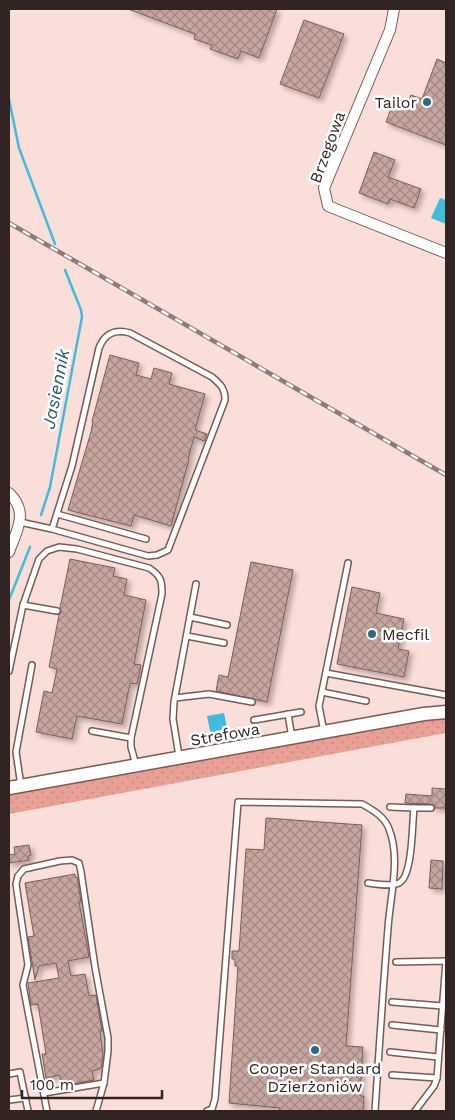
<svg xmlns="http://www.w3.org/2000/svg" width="455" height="1120" font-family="'Work Sans',sans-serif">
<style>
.grass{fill:url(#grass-dots)}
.water{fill:#45bbdc}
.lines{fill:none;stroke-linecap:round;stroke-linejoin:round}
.stream{stroke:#45bbdc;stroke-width:2.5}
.building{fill:url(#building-cross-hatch);stroke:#7b5d58;filter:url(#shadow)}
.service-casing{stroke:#785a55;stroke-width:8}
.minor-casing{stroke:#785a55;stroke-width:12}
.tertiary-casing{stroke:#785a55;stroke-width:15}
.service{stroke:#fff;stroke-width:5}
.minor{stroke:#fff;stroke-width:10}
.tertiary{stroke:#fff;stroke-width:12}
.rail-casing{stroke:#8f7b77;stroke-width:4.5}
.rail{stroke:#fff;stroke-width:2.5;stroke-dasharray:8;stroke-linecap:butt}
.poi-dot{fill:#2a6c7f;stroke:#fff;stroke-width:2}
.labels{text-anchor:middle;stroke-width:5;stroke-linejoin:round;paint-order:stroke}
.poi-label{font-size:16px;fill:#312422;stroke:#fff;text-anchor:end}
.street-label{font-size:16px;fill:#312422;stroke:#fff}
.water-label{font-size:18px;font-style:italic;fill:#2c5c6b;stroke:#fff}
</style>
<defs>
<pattern id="grass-dots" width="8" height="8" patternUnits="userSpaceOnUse" patternTransform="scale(1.25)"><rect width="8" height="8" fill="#e9a196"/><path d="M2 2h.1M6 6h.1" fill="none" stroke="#c88a81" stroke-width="1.8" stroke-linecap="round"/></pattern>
<pattern id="building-cross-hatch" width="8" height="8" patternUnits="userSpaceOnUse" patternTransform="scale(1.25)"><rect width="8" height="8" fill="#c7a6a0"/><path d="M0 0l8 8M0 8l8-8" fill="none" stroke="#a28782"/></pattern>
<filter id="shadow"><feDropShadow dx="3.5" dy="3.5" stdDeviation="2.5" flood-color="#0004"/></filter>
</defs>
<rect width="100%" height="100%" fill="#faded9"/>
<polygon class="grass" points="446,719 446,733 9,814 9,795 421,721"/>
<g class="water">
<polygon points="440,198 446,200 446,224 431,218"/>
<polygon points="224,713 229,738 212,741 207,716"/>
</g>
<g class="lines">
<g class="stream">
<polyline points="9,99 19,148 55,244"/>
<polyline points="41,515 50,487 82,317 81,310 65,270"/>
<polyline points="9,600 30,547"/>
</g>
</g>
<g class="building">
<polygon points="128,9 277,9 259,58 241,51 238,59 210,49 212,45 194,39 195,34"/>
<polygon points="304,20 344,34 319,98 280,84"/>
<polygon points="437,59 446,63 446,145 386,122 395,98 408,103 411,95 422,99"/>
<polygon points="374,152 395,160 388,177 421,189 414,208 390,199 388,204 359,193"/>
<polygon points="110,355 139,363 136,375 151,379 154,368 172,373 169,384 205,394 195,430 207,434 204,441 194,437 188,459 189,459 171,526 134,515 131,526 68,510 91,432 93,421 92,421"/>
<polygon points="70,559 115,568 113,576 127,579 124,595 146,600 134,664 141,665 137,684 130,683 122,724 77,716 72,739 36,732 44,691 52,693 57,669 49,667 59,615 61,612 60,608"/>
<polygon points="251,562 293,570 267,702 216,691 219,675 228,677"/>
<polygon points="352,587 380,593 376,613 404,619 398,649 409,651 404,677 337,664"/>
<polygon points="432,788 446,789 446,808 435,808 431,804 405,803 406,794 432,796"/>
<polygon points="266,818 362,825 346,1046 363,1047 360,1096 364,1096 363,1111 279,1111 280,1108 229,1103 238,966 235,966 235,959 232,959 232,951 239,951 246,849 264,850"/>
<polygon points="29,845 31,855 28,856 29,860 9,863 9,855 15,854 14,847"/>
<polygon points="431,860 443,861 442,889 429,888"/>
<polygon points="75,874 75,877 77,877 81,902 79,902 89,957 68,961 71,976 85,974 89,996 96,995 102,1031 100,1032 103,1054 101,1068 92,1071 94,1080 61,1086 60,1075 46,1078 42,1054 46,1054 38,1004 31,1005 28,983 59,978 56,963 39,966 35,980 28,937 34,936 25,883"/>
</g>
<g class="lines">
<g class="service-casing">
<g id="service">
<polyline points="57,514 146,539"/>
<path d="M20,522L52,529L148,556L157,555L168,550L225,400C225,388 220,384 212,377L130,333C115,329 105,333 99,348L72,466L52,529"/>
<polyline points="23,605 57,611"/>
<polyline points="190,617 227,625"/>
<polyline points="187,636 224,643"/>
<path d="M9,671L23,605L39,559L47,551L59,547L77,549L149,568C161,576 162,580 162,594L131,738V747L136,765"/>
<polyline points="326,673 446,695"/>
<polyline points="322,692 366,701"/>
<polyline points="175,698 209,694 252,702"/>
<polyline points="288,714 292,738"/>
<polyline points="254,720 301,712"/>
<polyline points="92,731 131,738"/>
<polyline points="324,732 319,706 348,563"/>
<polyline points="179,756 173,719 174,702 196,584"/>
<polyline points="21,786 16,752 32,665"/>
<polyline points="414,808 431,808"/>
<path d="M368,883C377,884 390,887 399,883C413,876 412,824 414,808L390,807"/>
<polyline points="396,962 446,961 437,1078 434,1086 415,1111"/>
<polyline points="392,1002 443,1006"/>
<polyline points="392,1025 441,1030"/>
<polyline points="390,1052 438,1057"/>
<polyline points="9,1074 20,1072 28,1111"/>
<polyline points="392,1075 437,1078"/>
<polyline points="44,1093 104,1083"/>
<polyline points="9,1100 26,1098"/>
<polyline points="47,1111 23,985 28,965 16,884 18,876 24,869 60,861 72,860 79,863 81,872 95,967 108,1038 108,1051 104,1083 96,1111"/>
<path d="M207,1111L212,1109L215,1099L238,802L362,804C373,810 385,817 389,829C401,858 390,897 388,928C383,989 379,1050 375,1111"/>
</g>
</g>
<g class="minor-casing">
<g id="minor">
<polyline points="394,9 390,30 324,188 328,206 446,253"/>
<path d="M9,493C29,512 17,530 9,552"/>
</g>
</g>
<g class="tertiary-casing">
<polyline id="tertiary" points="9,788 424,714 446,712"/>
</g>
<use href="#service" class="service"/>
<use href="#minor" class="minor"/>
<use href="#tertiary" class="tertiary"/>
<g class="rail-casing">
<polyline id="rail" points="9,223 446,475"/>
</g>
<use href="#rail" class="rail"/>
</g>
<g class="poi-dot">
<circle cx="427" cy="102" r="5"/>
<circle cx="372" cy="634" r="5"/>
<circle cx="315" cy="1050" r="5"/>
</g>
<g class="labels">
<g class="poi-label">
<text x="417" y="108">Tailor</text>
<text x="382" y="640" text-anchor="start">Mecfil</text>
<text x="315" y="1074" text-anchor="middle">Cooper Standard<tspan x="315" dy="18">Dzierżoniów</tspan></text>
</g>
<g class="street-label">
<text transform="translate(327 147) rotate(-70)" y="6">Brzegowa</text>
<text transform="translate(225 734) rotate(-10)" y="6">Strefowa</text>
</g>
<g class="water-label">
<text transform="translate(56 389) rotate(-79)" y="6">Jasiennik</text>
</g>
</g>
<rect width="455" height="1120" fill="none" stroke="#312422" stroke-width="20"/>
<path d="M22 1090v8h140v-8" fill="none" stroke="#312422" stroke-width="2.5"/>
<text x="30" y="1090" font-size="15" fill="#312422" stroke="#ffffff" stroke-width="4" paint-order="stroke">100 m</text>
</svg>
